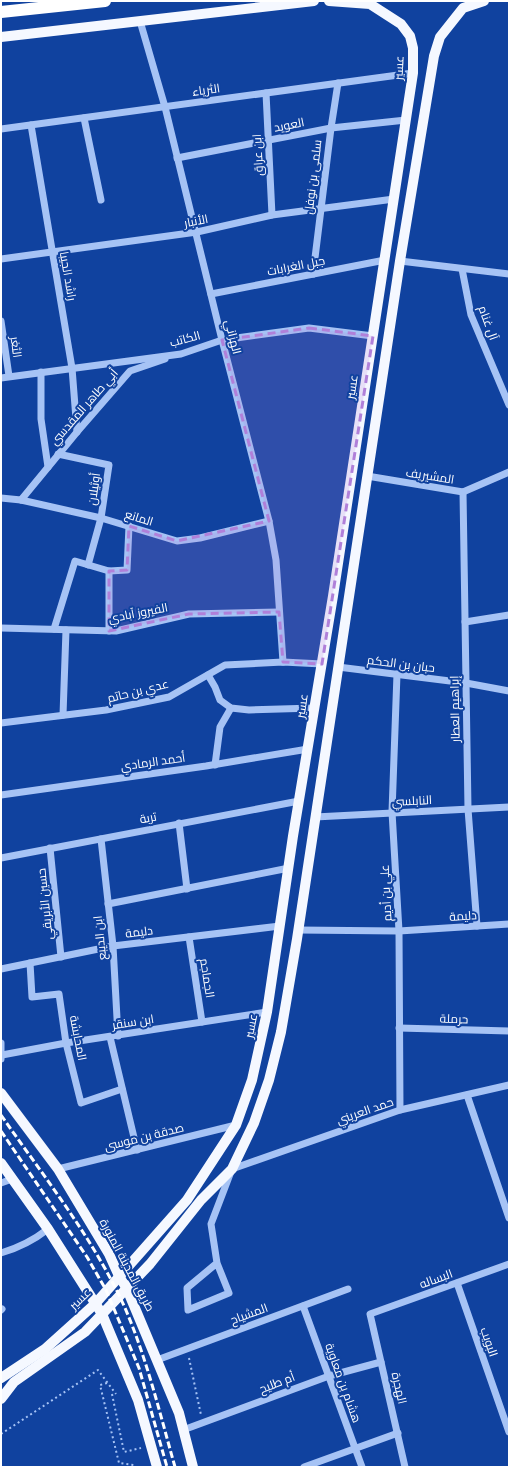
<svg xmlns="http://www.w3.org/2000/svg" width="510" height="1468" font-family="'Roboto Condensed',Cairo,sans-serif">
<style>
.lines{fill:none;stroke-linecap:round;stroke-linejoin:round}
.path{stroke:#a6c3f5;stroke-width:2;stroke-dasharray:2 3;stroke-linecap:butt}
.minor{stroke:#a6c3f5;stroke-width:7}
.major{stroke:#f5f8ff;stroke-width:10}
.highway{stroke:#fff;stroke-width:12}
.rail{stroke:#fff;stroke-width:3;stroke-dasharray:7 3;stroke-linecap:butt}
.marked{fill:#b080d9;fill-opacity:0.2;stroke:#b080d9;stroke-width:3;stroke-dasharray:8 5;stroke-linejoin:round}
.labels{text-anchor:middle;stroke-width:4;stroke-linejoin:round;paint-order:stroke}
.street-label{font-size:12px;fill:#fff;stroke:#10429f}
</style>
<rect width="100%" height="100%" fill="#10429f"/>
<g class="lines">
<g class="path">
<polyline points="189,1358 201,1415"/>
<polyline points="107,1383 100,1385 119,1463 134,1465 134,1467"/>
<polyline points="112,1394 124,1452 141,1448"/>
<polyline points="1,1434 98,1370 116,1394"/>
</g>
<g class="minor">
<polyline points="140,21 165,107 222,340 269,521 276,560 283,662"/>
<polyline points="266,93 272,215"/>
<polyline points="84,118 101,200"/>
<polyline points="31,125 72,368 77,432"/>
<polyline points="1,129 413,73"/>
<polyline points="177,158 331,128 406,120"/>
<polyline points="1,259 197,232 272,215 394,199"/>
<polyline points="400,261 509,274"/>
<polyline points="462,269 471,315 509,405"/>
<polyline points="313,274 331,128 338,83"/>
<polyline points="211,294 385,260"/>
<polyline points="1,321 9,376"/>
<polyline points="41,372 41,419 48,467"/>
<polyline points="1,378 181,354 222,340 309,328 373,336"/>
<polyline points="58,454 109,465 101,518 88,565"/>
<polyline points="367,476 463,492 509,472"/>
<polyline points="463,492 468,809 477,926"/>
<polyline points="1,498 21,500 101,518 177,541 200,538 269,521"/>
<polyline points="21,500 77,432 130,371 165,359"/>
<polyline points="465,622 509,615"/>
<polyline points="1,628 116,631 189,614 279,612"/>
<polyline points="54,629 75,561 109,571 127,570 129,526"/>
<polyline points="109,631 109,571"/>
<polyline points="338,667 466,683 509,691"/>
<polyline points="397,674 392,812 399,931 400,1110"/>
<polyline points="208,675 215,687 220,700 231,708 249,710 315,708"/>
<polyline points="63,715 66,630"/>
<polyline points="1,723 106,710 169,697 225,665 283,662 322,664"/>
<polyline points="215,765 220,727 231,708"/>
<polyline points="1,795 206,766 308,749"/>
<polyline points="315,817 509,807"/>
<polyline points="179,823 187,889"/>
<polyline points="101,839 113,946 118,1036"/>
<polyline points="50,848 61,957"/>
<polyline points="1,858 299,801"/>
<polyline points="108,904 289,868"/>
<polyline points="298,930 399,931 509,924"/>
<polyline points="189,937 202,1022"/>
<polyline points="30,963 32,997 59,994 66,1043 81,1103 122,1089"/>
<polyline points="1,969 113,946 280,926"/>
<polyline points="399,1028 509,1031"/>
<polyline points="110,1037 137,1150"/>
<polyline points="1,1043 1,1059"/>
<polyline points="2,1055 66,1043 267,1012"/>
<polyline points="467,1095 509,1218"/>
<polyline points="58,1169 236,1125"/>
<polyline points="1,1183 12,1179"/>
<path d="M1,1253C18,1248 34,1240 48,1229"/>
<polyline points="217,1263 187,1288 188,1310 229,1293 217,1263 211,1224 232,1169 400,1110 509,1085"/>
<polyline points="457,1283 509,1432"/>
<polyline points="303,1306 362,1467"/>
<polyline points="1,1310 2,1309"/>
<polyline points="157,1360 348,1289"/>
<polyline points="183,1430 329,1376 381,1362"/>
<polyline points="304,1467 398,1433"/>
<polyline points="405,1467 370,1314 509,1264"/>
</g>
<g class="major">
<polyline points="1,37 314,1"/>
<polyline points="1,1093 58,1169 109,1254 119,1276 127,1289 179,1413 193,1467"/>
<polyline points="1,1163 48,1229 102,1314 138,1400 157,1467"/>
<polyline points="1,1378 45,1349 95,1304 187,1200 236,1125 252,1080 267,1012 293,836 333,596 413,73 413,48 410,36 401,24 370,4 329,1"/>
<polyline points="1,1399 14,1382 85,1332 150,1264 201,1200 232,1169 254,1123 269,1080 281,1032 297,939 400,261 434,56 440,37 463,8 484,1"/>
</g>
<polyline class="highway" points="1,12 105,1"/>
<g class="rail">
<path d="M1,1115C44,1177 94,1239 125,1308C147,1359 160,1414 175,1467"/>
<polyline points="1,1131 87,1257 106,1290 139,1368 167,1467"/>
</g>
</g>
<path class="marked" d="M309,328L373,336L322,664L283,662L279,612L189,614L109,631V571L127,570L129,526L177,541L269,521L222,340Z"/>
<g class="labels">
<g class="street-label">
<text transform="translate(399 68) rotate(-87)" y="4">عسير</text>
<text transform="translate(206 90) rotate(-8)" y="4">الثرياء</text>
<text transform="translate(289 125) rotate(-11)" y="4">العويد</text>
<text transform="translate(258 155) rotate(-93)" y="4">ابن عراق</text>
<text transform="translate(313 177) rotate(-83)" y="4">سلمى بن نوفل</text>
<text transform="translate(196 221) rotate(-11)" y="4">الأنبار</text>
<text transform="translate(296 266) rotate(-11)" y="4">جبل الغرابات</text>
<text transform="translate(68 276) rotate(80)" y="4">راشد الجيبا</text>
<text transform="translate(488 323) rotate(70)" y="4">آل غنام</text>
<text transform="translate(233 337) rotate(76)" y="4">الهزاني</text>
<text transform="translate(185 339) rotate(-15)" y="4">الكاتب</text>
<text transform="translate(16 347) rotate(82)" y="4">الثغر</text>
<text transform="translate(352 387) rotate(-81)" y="4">عسير</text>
<text transform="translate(84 407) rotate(-49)" y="4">أبي طاهر المقدسي</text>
<text transform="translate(430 476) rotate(9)" y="4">المشيريف</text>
<text transform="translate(94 489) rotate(-82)" y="4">أوثيلان</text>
<text transform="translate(139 518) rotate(17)" y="4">المانع</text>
<text transform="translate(138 613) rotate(-11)" y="4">الفيروز آبادي</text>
<text transform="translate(401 664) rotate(7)" y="4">حبان بن الحكم</text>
<text transform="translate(138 691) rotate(-14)" y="4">عدي بن حاتم</text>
<text transform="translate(302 706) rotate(-81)" y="4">عسير</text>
<text transform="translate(455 709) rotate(-91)" y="4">إبراهيم العطار</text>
<text transform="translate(153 762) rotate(-8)" y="4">أحمد الرمادي</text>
<text transform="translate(412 801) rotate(-3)" y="4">النابلسي</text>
<text transform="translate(148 818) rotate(-11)" y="4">تربة</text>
<text transform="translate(386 893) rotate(-93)" y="4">علي بن أديم</text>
<text transform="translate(45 904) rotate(-96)" y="4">حسين الأبريقي</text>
<text transform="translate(463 916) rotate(-4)" y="4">دليمة</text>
<text transform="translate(139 932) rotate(-7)" y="4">دليمة</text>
<text transform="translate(100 938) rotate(-96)" y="4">ابن الديبع</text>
<text transform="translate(207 978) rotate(81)" y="4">الجماجم</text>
<text transform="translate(454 1019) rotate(2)" y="4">حرملة</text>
<text transform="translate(133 1022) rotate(-9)" y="4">ابن سنقر</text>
<text transform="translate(251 1026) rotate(-79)" y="4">عسير</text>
<text transform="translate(78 1038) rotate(79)" y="4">المحابشة</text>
<text transform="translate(365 1111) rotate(-19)" y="4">حمد العريني</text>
<text transform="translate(144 1137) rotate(-14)" y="4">صدقة بن موسى</text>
<text transform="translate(127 1265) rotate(62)" y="4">طريق المدينة المنورة</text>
<text transform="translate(436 1279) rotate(-20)" y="4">البساله</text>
<text transform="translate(80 1299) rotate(-44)" y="4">عسير</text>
<text transform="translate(249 1314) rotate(-20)" y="4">المشياح</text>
<text transform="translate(489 1342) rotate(71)" y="4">البويب</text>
<text transform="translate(277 1383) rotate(-21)" y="4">أم طليح</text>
<text transform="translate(343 1383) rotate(70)" y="4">هشام بن معاوية</text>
<text transform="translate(399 1388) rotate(77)" y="4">الهجرة</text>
</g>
</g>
<rect width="510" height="1468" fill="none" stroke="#ffffff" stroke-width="4"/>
</svg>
